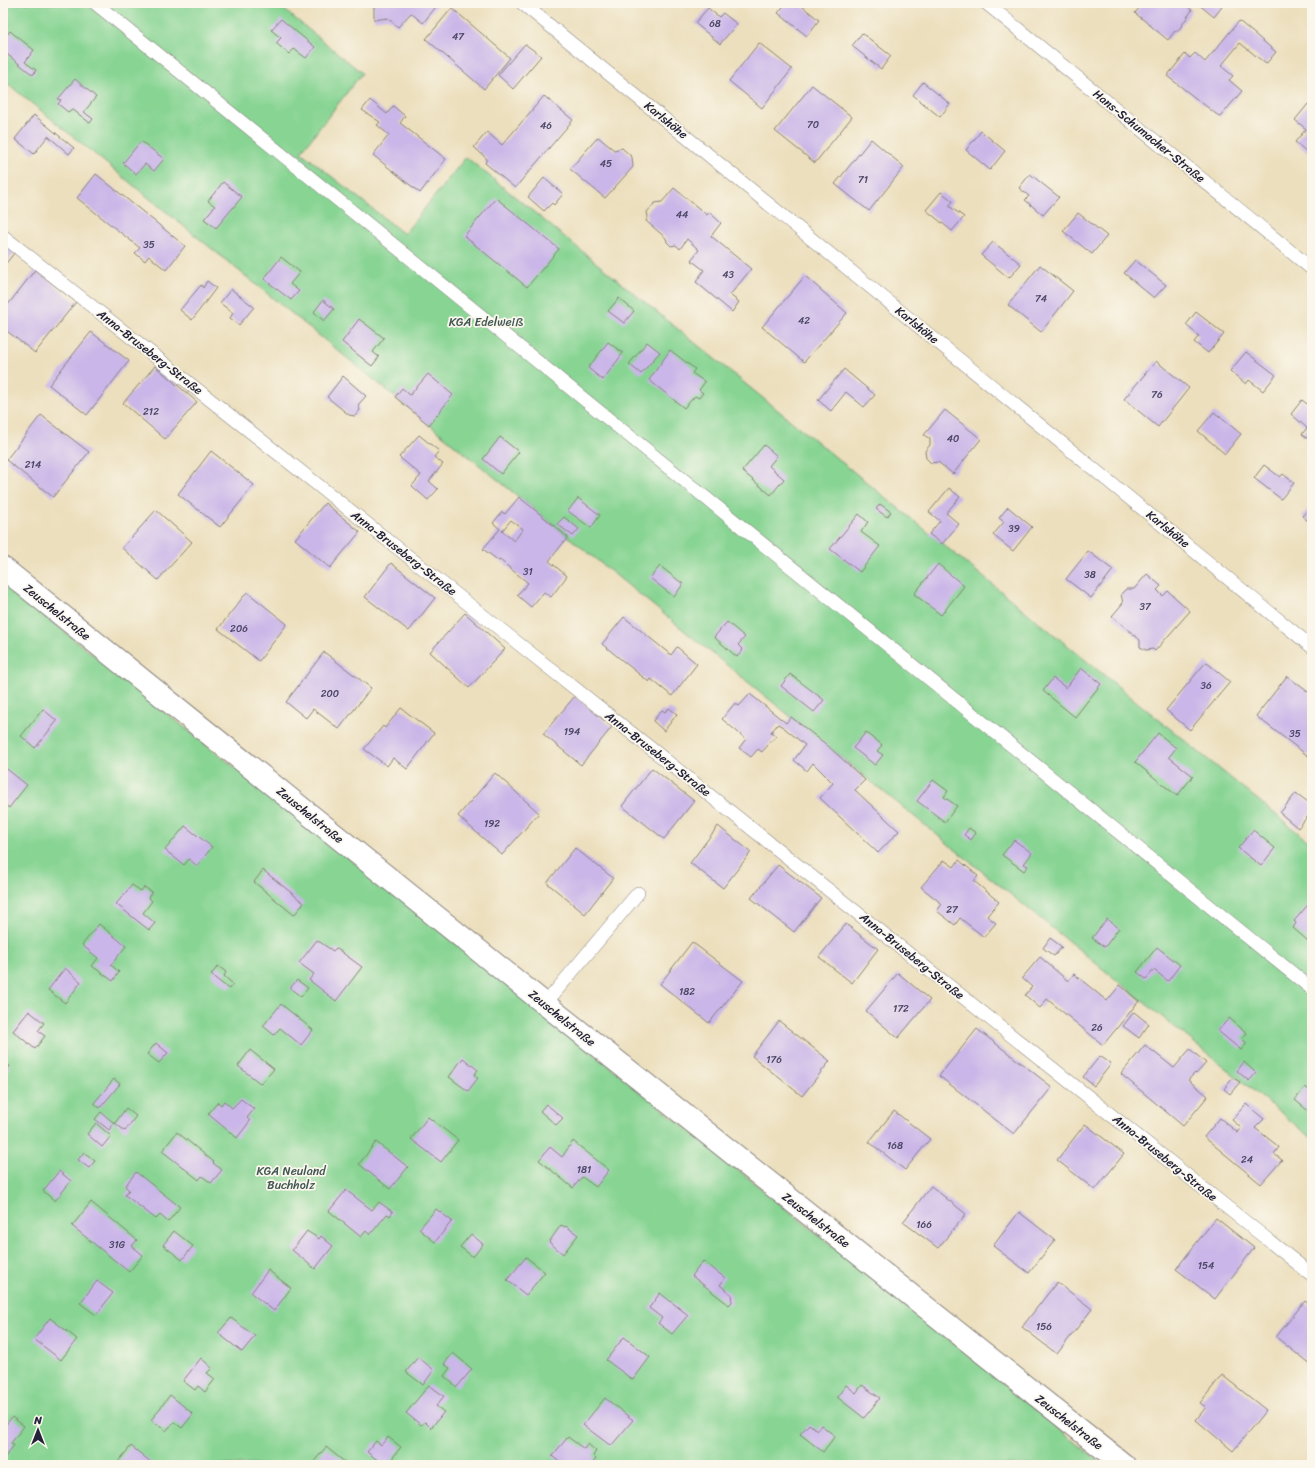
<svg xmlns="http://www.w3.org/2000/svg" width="1315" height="1468" font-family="Sriracha,sans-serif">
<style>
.green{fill:#87d493;stroke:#547b67}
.building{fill:#cab6e8;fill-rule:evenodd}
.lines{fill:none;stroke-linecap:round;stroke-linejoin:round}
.lane-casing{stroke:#87807c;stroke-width:14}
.street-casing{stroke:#87807c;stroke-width:24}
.lane{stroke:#fff;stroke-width:13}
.street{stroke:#fff;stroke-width:22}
.labels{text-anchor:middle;stroke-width:3.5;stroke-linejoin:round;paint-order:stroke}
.number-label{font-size:10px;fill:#4c4766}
.street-label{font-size:12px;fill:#22223b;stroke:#fbf7ec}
.park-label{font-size:12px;fill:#405755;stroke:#fbf7ec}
</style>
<rect width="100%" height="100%" fill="#fbf7ec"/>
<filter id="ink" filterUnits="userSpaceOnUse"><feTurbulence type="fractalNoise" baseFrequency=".025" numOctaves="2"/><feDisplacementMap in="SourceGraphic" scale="8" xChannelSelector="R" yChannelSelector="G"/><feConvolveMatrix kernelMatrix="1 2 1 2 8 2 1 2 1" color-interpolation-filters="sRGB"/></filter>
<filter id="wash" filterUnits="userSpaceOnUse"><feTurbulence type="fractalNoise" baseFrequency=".012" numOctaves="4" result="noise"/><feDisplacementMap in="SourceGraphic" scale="16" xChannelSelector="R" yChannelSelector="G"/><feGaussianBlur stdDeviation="0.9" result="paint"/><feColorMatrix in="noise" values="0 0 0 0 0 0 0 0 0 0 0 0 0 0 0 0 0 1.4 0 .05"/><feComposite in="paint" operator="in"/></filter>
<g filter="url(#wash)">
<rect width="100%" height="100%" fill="#ecdfbd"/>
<g class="green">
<polygon points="3,3 276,3 362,73 301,152 404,234 466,157 1312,844 1312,1138 3,80"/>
<polygon points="3,583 551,1019 1104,1465 3,1465"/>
</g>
<g id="blocks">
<g class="building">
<polygon points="370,3 439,3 423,23 411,13 398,27 388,18 374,20 374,6"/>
<polygon points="786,3 798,3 819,20 807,36 778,13"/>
<polygon points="1143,3 1183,3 1192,10 1178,31 1175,31 1168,40 1135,13"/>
<polygon points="1197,3 1217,3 1222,7 1214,17"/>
<polygon points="452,8 510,58 484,89 426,39"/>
<polygon points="708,8 719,17 723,13 737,24 720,44 695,23"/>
<polygon points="281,19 315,47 306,58 294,49 289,54 276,43 281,38 271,30"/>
<polygon points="1239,21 1276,52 1266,64 1240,43 1221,66 1233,76 1229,80 1242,91 1220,117 1167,76 1185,54 1190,58 1195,53 1205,62"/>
<polygon points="10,31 34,50 25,62 36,70 33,75 3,51 3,40"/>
<polygon points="862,33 891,56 881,69 852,46"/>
<polygon points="759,43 792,69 762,108 729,81"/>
<polygon points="525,44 541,56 513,89 498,75"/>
<polygon points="75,79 96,97 84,112 93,119 90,123 72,109 68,112 58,104 61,100 58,99"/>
<polygon points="923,82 950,104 940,117 913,95"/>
<polygon points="812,85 852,117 815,163 775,131"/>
<polygon points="544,96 573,120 515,188 485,163 487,159 474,147 487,132 502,145"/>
<polygon points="370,100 387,114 393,106 405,116 400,123 446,159 420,193 373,155 389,135 377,125 380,122 362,110"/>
<polygon points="1308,104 1312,107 1312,156 1295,142 1306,129 1295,120"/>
<polygon points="34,115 74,148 69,154 48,136 34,154 15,139"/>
<polygon points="981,131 1005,151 990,170 966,150"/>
<polygon points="598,137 614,150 622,148 632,157 633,167 605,198 570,169"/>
<polygon points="871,139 904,167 869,211 835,184"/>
<polygon points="141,141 164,159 154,171 145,164 136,174 123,163"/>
<polygon points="96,174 185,246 166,270 149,256 145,261 135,253 140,248 77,198"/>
<polygon points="1030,174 1059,197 1043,215 1025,200 1029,196 1019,188"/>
<polygon points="544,178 563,194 554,205 552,203 544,211 528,197"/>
<polygon points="223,182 242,197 216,228 204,219 215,206 208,201"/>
<polygon points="674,188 707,215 709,212 721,223 711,236 751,269 730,295 739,302 732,312 696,282 704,270 691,260 699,250 687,239 680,249 676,245 671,246 667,242 666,238 646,221 648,217 647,212 655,203 662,202"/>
<polygon points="941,192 953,201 949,206 964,217 952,231 926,210"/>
<polygon points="496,198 559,249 527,287 464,236"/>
<polygon points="1078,213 1107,236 1092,254 1063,231"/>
<polygon points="993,242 1021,264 1009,278 981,255"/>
<polygon points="3,243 15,252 3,267"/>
<polygon points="281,257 300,272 290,284 299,291 291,300 264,279"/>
<polygon points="1135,260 1166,285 1154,298 1124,273"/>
<polygon points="1040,265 1073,291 1041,332 1008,305"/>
<polygon points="35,270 76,302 35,353 3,328 3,311"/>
<polygon points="805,276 847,313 804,362 762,327"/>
<polygon points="207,281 216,288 192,320 180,310 201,285 203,288"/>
<polygon points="231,289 254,307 239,325 230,318 233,313 220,303"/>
<polygon points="619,298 634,311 624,323 608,311"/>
<polygon points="323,300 334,309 324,321 314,312"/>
<polygon points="1196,312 1224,334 1208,353 1194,342 1199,336 1186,325"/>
<polygon points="359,319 384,338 373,352 379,357 372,366 342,342"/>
<polygon points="91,332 129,361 87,415 49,385"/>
<polygon points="608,342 623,353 603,380 588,368"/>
<polygon points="647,342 660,352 641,374 629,364"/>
<polygon points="670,350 695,369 692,373 705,382 699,390 703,393 699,398 695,396 684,408 649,380"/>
<polygon points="1246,352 1276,375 1263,391 1249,380 1246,384 1230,371"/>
<polygon points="1156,361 1189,388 1158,427 1124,399"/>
<polygon points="155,366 197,402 165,439 123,403"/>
<polygon points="844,369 875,395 864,407 846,392 831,411 818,400"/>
<polygon points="428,374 453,395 429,425 395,397 402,388 410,395"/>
<polygon points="343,376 366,396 358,405 360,410 355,416 349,415 327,397"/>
<polygon points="1302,400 1312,408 1312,442 1302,434 1307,428 1291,414"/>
<polygon points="945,410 981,439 953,474 938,462 931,463 926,458 925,451 930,445 930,439 924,435"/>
<polygon points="1214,412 1241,434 1225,454 1198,431"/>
<polygon points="41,415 89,452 53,497 6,460"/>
<polygon points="419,435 439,451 434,457 443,464 429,481 438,489 428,500 412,486 421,475 399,457"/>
<polygon points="500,437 519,452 501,474 483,459"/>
<polygon points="764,445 777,456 769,466 784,479 771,495 742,471"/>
<polygon points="211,451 254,485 220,527 178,494"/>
<polygon points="1264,465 1280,477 1283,474 1294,483 1281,499 1254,478"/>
<polygon points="949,488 960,497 946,513 959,524 942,544 929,534 940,521 929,512"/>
<path d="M519,497L568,537L549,561L567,576L551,597L544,592L531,607L517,595L528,583L500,560L499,561L483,549L500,529L493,523L502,512L505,514ZM511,520L523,529L514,541L502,531Z"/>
<polygon points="578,498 600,515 591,528 568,511"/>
<polygon points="325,503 360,532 330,568 295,539"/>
<polygon points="880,504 891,512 887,517 876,509"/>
<polygon points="1312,505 1312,524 1302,516"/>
<polygon points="1008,507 1032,527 1013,551 993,535 1004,522 999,518"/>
<polygon points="156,510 192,542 158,580 122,548"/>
<polygon points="859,514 868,522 861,532 880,546 860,572 830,549"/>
<polygon points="564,517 579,529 573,536 557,524"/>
<polygon points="1088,551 1113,570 1091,598 1066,579"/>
<polygon points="391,563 435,598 409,631 365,597"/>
<polygon points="938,564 964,586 941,615 914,594"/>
<polygon points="660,566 683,584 674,597 650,578"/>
<polygon points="1147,574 1161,586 1157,590 1163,596 1168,591 1190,611 1155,651 1153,649 1146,650 1140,647 1140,640 1112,616 1123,603 1121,594 1126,589 1134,589"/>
<polygon points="247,592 287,624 259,661 218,629"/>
<polygon points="465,613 505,649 469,688 430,652"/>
<polygon points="624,617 671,655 677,647 697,664 672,696 651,679 649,682 602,644"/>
<polygon points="727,622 745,637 738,645 743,650 737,657 714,637"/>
<polygon points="324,652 371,688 339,729 313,709 306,718 286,702"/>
<polygon points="1206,662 1230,682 1190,730 1166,710"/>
<polygon points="1081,668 1101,684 1075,717 1043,691 1053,678 1066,688"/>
<polygon points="790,674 824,700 814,712 781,686"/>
<polygon points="1287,676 1312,695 1312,750 1308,756 1256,716"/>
<polygon points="750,694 786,723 791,717 827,745 865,780 855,790 899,831 878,853 820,798 833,783 813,763 807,771 794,760 805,745 783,727 778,724 771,732 776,736 762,752 758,749 751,757 739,748 746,739 722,719 735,703 739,706"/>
<polygon points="575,696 612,727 581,765 543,734"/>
<polygon points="401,708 434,733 407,769 393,758 387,766 364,749 383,726 385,728"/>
<polygon points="669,708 677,714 664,731 653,721 662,710 665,712"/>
<polygon points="43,709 57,721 35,748 21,736"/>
<polygon points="866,732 882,745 877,751 883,755 875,765 853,748"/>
<polygon points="1158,733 1176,748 1169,757 1193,776 1177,796 1135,762"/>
<polygon points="3,766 27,785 9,808 3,803"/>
<polygon points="652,768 694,801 664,839 622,806"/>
<polygon points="495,773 539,813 502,855 458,816"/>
<polygon points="933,780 948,791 944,797 957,806 945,822 917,801"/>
<polygon points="1296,793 1312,805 1312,811 1298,828 1280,813"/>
<polygon points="185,826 212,847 197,866 189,859 184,865 165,850"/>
<polygon points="718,826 751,852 723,888 690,863"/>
<polygon points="969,828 976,833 971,840 964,835"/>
<polygon points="1253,830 1275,848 1261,866 1238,848"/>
<polygon points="1014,840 1032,853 1024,864 1028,866 1024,871 1002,855"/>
<polygon points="3,843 7,846 3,852"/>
<polygon points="575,848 613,878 585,914 547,883"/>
<polygon points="944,860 954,867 959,860 978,876 974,881 999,902 987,916 996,923 984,937 960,918 955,925 937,911 942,904 921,887"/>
<polygon points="778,865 821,898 794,932 751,898"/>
<polygon points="263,870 304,903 294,915 254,882"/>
<polygon points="132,885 141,891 144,887 152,892 148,897 152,901 143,913 155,923 149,930 116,904"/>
<polygon points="1312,900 1312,936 1308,941 1293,928 1296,923 1294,921"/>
<polygon points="1107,919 1119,928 1105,947 1092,938"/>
<polygon points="99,924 126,946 111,965 119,972 113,981 92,966 98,958 82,945"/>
<polygon points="846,924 878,949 852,983 819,957"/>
<polygon points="1050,938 1062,947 1054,956 1043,948"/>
<polygon points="317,940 333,951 336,948 362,967 336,1001 309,980 314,974 299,963"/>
<polygon points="692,942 743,981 709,1023 660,984"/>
<polygon points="1157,947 1180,965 1168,981 1154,970 1146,979 1137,972"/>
<polygon points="1040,957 1068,981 1074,974 1107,1001 1120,985 1139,1001 1103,1045 1047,999 1040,1008 1025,995 1032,987 1022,978"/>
<polygon points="218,966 226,972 224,976 233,984 229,989 211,975"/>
<polygon points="65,968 81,982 65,1003 48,990"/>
<polygon points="898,973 930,1000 898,1038 866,1011"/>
<polygon points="297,980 308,988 301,997 290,988"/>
<polygon points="281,1004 313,1030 301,1045 280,1028 274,1035 263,1026"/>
<polygon points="29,1011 44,1023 38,1031 45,1036 35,1049 13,1031"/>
<polygon points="1134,1012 1149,1024 1139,1038 1123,1026"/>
<polygon points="1229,1018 1247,1033 1242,1039 1247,1043 1241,1050 1218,1031"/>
<polygon points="779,1021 830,1061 802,1096 752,1056"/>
<polygon points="977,1029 1052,1087 1014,1134 939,1076"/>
<polygon points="156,1043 168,1053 159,1063 147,1054"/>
<polygon points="1145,1045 1174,1068 1190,1049 1206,1063 1196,1074 1195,1073 1188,1080 1208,1096 1183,1126 1121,1074"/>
<polygon points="250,1050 274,1069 261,1084 238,1066"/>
<polygon points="1100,1056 1111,1064 1094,1086 1083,1077"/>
<polygon points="463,1058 478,1070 474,1075 478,1078 468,1091 449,1077"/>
<polygon points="3,1061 10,1066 3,1076"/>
<polygon points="1244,1062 1256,1073 1249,1081 1237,1071"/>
<polygon points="1233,1078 1240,1082 1230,1094 1224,1089"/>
<polygon points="114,1079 120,1084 100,1108 94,1103"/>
<polygon points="1305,1087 1312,1092 1312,1114 1295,1100"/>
<polygon points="241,1099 254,1109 247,1118 250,1121 237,1138 208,1114 218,1102 221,1105 224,1101 232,1108"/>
<polygon points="546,1104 563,1118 556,1125 540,1111"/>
<polygon points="1246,1104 1264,1119 1255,1128 1279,1147 1274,1154 1282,1160 1261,1184 1204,1137 1220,1118 1238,1133 1241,1128 1232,1120"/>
<polygon points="126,1108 136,1116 125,1131 115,1123"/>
<polygon points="894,1111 930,1139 905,1170 869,1142"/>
<polygon points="101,1112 114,1123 109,1130 95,1119"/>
<polygon points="428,1117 458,1140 441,1162 411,1139"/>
<polygon points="96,1123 111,1136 102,1147 87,1134"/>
<polygon points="1085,1124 1124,1154 1095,1190 1057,1160"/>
<polygon points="177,1132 214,1162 213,1163 222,1170 211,1183 202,1176 199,1180 162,1151"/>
<polygon points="573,1141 609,1170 596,1187 582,1177 573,1188 539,1160 550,1147 562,1157"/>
<polygon points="376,1142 408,1167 390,1189 359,1164"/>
<polygon points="84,1152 95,1161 89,1168 78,1160"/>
<polygon points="59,1171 71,1181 55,1201 43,1191"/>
<polygon points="136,1172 180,1207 168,1222 160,1215 156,1219 125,1195 129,1190 125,1186"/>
<polygon points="931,1186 966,1214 938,1248 903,1222"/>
<polygon points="346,1190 372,1210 379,1202 393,1212 390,1216 387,1214 370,1235 366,1231 361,1237 329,1211"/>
<polygon points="91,1202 137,1240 132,1246 143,1255 129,1272 72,1226"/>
<polygon points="436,1209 452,1221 435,1242 419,1229"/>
<polygon points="1019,1212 1055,1240 1029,1273 993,1246"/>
<polygon points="1216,1218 1254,1248 1215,1299 1176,1269"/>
<polygon points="561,1225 565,1227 566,1226 578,1235 563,1254 549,1242"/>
<polygon points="174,1231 193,1246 182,1260 163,1245"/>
<polygon points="307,1231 319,1239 321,1236 333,1246 315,1269 292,1250"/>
<polygon points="471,1234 483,1244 473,1257 460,1247"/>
<polygon points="526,1257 545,1272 526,1295 507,1280"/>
<polygon points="703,1261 725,1278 720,1285 731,1294 732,1302 729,1305 692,1276"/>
<polygon points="268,1270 291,1288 274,1311 251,1293"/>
<polygon points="97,1281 113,1293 96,1315 80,1303"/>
<polygon points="1057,1282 1092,1309 1057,1354 1022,1327"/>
<polygon points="660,1293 688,1315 672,1334 658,1323 662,1318 649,1308"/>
<polygon points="1305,1301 1312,1307 1312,1366 1276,1337"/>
<polygon points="50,1318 77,1339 61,1360 34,1339"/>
<polygon points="231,1318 255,1336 242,1352 218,1333"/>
<polygon points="624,1337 650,1357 633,1380 606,1360"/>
<polygon points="453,1353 472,1369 457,1387 444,1376 450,1368 444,1364"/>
<polygon points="418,1357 434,1370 423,1385 406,1372"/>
<polygon points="201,1358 212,1368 207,1373 215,1379 205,1392 198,1386 195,1390 183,1381"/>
<polygon points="1222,1375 1266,1410 1233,1451 1196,1420 1206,1407 1200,1403"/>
<polygon points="429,1385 444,1396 436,1406 444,1412 431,1428 425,1422 421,1425 406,1413"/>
<polygon points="846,1385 856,1393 862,1385 880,1398 864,1418 837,1397"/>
<polygon points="170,1395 193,1414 182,1428 174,1422 166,1431 151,1420"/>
<polygon points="605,1398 633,1420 611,1446 583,1425"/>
<polygon points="12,1417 24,1426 11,1443 14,1445 3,1460 3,1428"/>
<polygon points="809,1424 817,1430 821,1425 835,1436 823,1452 800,1434"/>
<polygon points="388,1437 401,1447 387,1465 384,1465 367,1452 376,1441 381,1445"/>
<polygon points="568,1437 584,1449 588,1444 596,1451 593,1456 596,1459 591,1465 563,1465 552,1456"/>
<polygon points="131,1446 152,1463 151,1465 119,1465 117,1463"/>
<polygon points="326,1447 346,1463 345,1465 311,1465"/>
</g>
</g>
</g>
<g filter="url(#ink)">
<use href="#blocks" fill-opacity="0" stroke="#87807c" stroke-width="1"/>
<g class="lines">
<g class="lane-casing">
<g id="lane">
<polyline points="95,3 1312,989"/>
<polyline points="522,3 1312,647"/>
<polyline points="986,3 1312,269"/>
<polyline points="3,236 629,731 1312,1275"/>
<polyline points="545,1004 638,893"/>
</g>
</g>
<g class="street-casing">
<polyline id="street" points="3,568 555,1012 1124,1465"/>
</g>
<use href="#lane" class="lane"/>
<use href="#street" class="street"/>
</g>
</g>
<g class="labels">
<g class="number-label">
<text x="715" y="27">68</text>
<text x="458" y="40">47</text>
<text x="813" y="128">70</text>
<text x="546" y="129">46</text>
<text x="606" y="167">45</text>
<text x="863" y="183">71</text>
<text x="682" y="218">44</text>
<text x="149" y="248">35</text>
<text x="728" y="278">43</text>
<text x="1041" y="302">74</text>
<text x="804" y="324">42</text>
<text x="1157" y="398">76</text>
<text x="151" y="415">212</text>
<text x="953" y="442">40</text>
<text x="33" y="468">214</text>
<text x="1014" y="532">39</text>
<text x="528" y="575">31</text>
<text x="1090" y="578">38</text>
<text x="1145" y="610">37</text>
<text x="239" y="632">206</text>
<text x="1206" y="689">36</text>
<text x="330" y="697">200</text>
<text x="572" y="735">194</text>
<text x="1295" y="737">35</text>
<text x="492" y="827">192</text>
<text x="952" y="913">27</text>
<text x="687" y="995">182</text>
<text x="901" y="1012">172</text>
<text x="1097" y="1031">26</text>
<text x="774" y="1063">176</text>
<text x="895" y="1149">168</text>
<text x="1247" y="1163">24</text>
<text x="584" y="1173">181</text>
<text x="924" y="1228">166</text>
<text x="117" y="1248">31G</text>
<text x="1206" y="1269">154</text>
<text x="1044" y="1330">156</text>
</g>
<g class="street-label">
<text transform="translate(666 120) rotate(39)" y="4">Karlshöhe</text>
<text transform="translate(1149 136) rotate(39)" y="4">Hans-Schumacher-Straße</text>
<text transform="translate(917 325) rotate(39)" y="4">Karlshöhe</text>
<text transform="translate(150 352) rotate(38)" y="4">Anna-Bruseberg-Straße</text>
<text transform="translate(1168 529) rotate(39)" y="4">Karlshöhe</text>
<text transform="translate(404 553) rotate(38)" y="4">Anna-Bruseberg-Straße</text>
<text transform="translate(57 612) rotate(39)" y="4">Zeuschelstraße</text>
<text transform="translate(658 754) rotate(38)" y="4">Anna-Bruseberg-Straße</text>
<text transform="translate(310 815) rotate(39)" y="4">Zeuschelstraße</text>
<text transform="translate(912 956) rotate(39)" y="4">Anna-Bruseberg-Straße</text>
<text transform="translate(562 1018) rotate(39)" y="4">Zeuschelstraße</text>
<text transform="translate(1165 1158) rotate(39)" y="4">Anna-Bruseberg-Straße</text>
<text transform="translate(816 1220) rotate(38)" y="4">Zeuschelstraße</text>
<text transform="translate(1069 1422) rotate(38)" y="4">Zeuschelstraße</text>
</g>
<g class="park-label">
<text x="486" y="326">KGA Edelweiß</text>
<text x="291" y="1175">KGA Neuland<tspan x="291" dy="14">Buchholz</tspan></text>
</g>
</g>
<rect width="1315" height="1468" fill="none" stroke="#fbf7ec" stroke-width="16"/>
<g transform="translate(38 1430)" stroke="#fbf7ec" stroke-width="3" paint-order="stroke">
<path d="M0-3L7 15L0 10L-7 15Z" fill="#22223b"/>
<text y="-6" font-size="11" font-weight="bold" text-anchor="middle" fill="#22223b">N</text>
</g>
</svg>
